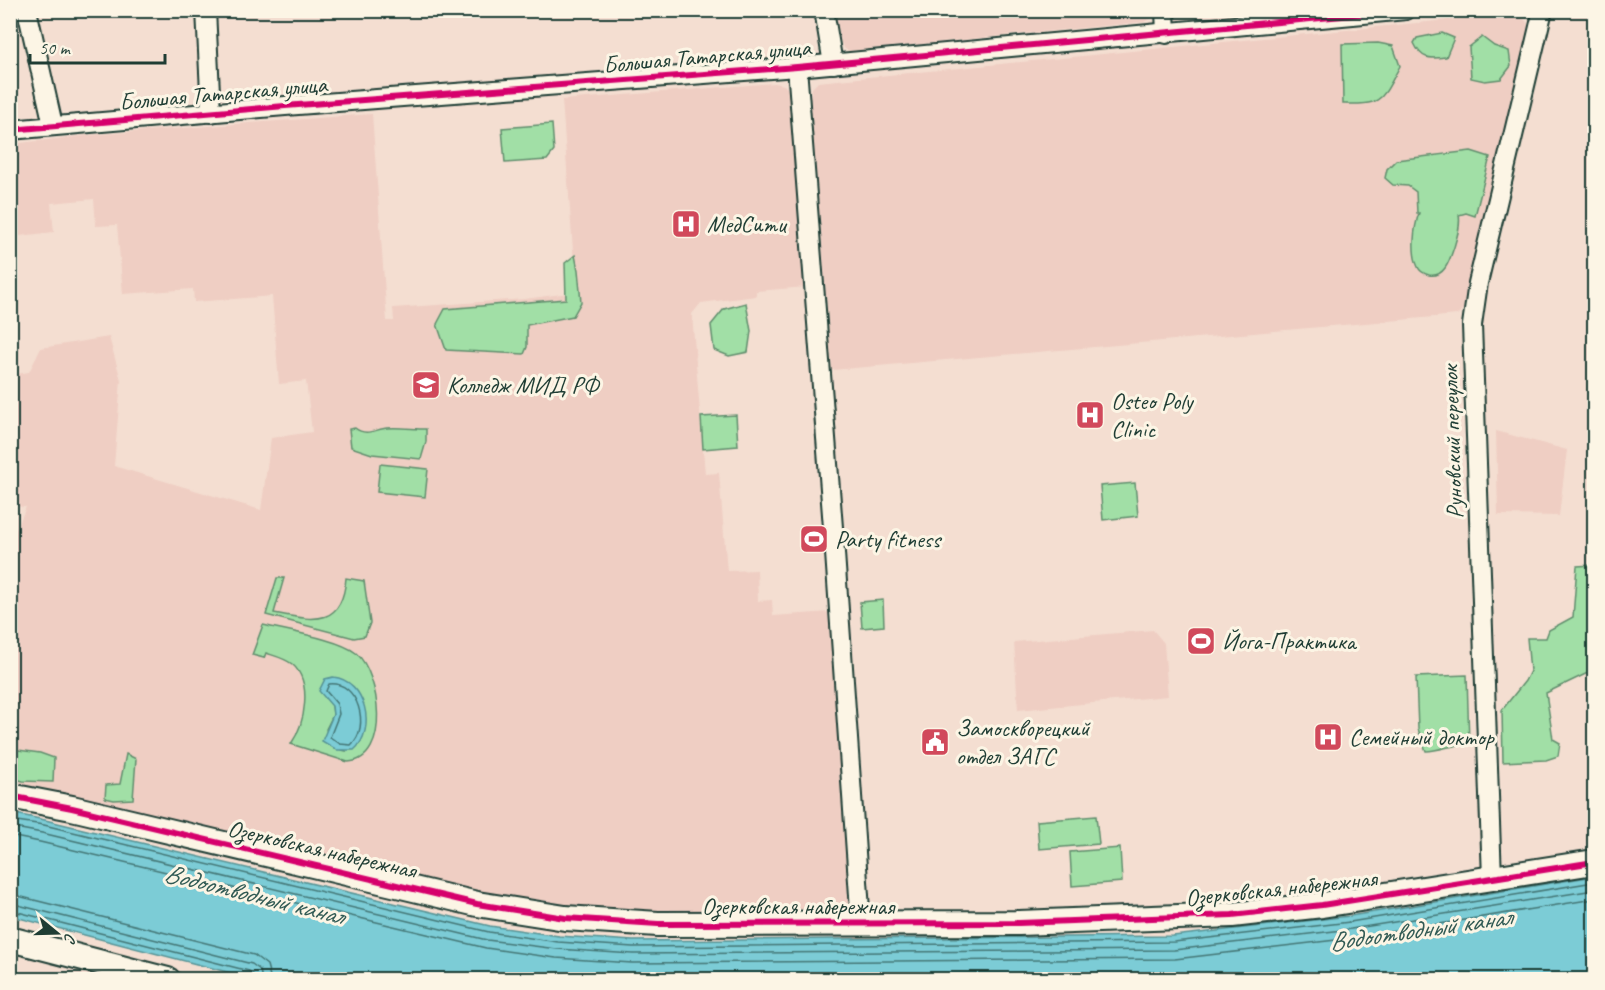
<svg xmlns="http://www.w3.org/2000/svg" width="1605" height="990" font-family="Caveat,sans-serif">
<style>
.built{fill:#efcec3}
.green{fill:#a1dfa6;stroke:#608e6d;stroke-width:1.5;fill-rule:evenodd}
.water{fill:#7bccd6;stroke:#569395;stroke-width:1.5}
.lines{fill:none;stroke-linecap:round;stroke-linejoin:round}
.shore{stroke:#447675;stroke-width:1.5}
.street-casing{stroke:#1f3d34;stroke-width:22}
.secondary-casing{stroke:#1f3d34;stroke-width:28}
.street{stroke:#fcf5e5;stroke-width:18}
.secondary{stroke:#fcf5e5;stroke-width:24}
.cycleway-casing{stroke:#fcf5e5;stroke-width:10}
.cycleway{stroke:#d6006c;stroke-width:6}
.labels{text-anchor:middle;stroke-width:6;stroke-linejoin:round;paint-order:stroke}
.street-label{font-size:24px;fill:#1f3d34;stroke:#fcf5e5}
.poi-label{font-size:24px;fill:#1f3d34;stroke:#fcf5e5;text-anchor:start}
.water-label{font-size:26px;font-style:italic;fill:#315a54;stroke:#fcf5e5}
</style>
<rect width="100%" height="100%" fill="#f4ded1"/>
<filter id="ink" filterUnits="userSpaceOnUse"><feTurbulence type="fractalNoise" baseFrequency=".0167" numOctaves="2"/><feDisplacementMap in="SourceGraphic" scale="12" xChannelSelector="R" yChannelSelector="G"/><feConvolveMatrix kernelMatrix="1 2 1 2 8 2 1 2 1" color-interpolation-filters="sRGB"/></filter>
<g filter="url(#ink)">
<g class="built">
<polygon points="1154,11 1152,18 1144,22 850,51 845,49 841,43 835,11"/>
<polygon points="1508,14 1520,16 1526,21 1528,25 1529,34 1464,304 1463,309 1457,315 832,370 810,97 812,88 818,82"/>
<polygon points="775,83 784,85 791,92 806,287 756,291 756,296 701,303 692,314 705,474 719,473 727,571 757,570 758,601 772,600 773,616 830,612 851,899 847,911 842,915 604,912 519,902 11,785 11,542 26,507 11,506 10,375 29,372 41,348 109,337 121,380 114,466 261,510 271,438 312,432 306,381 279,384 272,296 194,302 193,289 123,294 117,225 96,226 94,199 51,203 54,232 11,237 11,144 90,135 372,114 387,321 394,321 393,308 525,299 576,292 562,100"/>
<polygon points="1496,431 1567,450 1559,516 1498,515"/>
<polygon points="1153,630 1164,643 1168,696 1018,710 1014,642"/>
</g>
<g class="green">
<path d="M1442,33L1454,38L1446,57C1429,59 1422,60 1414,43L1417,38Z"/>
<polygon points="1482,37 1494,46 1509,51 1511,66 1501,79 1485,81 1471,78 1469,47"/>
<path d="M1378,43L1393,46L1400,66C1381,101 1383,105 1343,104L1342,44Z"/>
<polygon points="552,124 554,151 547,160 505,163 502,128"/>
<path d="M1471,151L1490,157L1475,216L1466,213L1459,215C1461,225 1457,237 1454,247C1450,259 1445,278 1429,275C1425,274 1420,272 1418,267C1411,253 1414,227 1419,213H1417L1416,192L1408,186L1393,185L1385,178L1387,169L1396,160Z"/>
<polygon points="575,255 578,270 581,302 573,316 527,325 527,347 524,354 446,350 437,324 445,309 566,299 565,263"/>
<polygon points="746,303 751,331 748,352 729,356 714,350 711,325 724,309"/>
<polygon points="736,415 738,446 703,449 701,417"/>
<path d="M355,428C366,437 376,429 387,428C400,427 414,429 426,429V442L421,459L372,454L351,447L349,429Z"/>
<polygon points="380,464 428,469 425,497 377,492"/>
<polygon points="1135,483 1138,516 1103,520 1100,486"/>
<polygon points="1594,565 1594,670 1546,693 1553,739 1560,743 1558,756 1546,760 1503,762 1502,710 1525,681 1530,671 1527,638 1546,638 1549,630 1573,617 1577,566"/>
<path d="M277,578H284L274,613C312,620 342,629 346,578L364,581L370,623L365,636L354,638L266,615Z"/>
<polygon points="883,600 884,626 862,628 860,602"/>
<path d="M263,625C286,631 339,639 356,653C380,673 392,760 348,762L291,744C305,724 313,682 292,664C284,658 275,656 266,653L264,658L252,655ZM332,706L346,751C331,749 330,742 326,729L333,715Z"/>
<path d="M1467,675L1469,744C1455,744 1441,750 1426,751L1418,729L1416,677Z"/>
<polygon points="11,749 40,753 54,758 53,782 23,781 11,778"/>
<polygon points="126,754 136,759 133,799 114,800 105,798 106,785 120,784"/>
<polygon points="1096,816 1099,844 1039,849 1037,821"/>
<polygon points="1120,848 1122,882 1072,886 1070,852"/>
</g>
<g class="water">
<path d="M333,677C366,680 377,730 354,750H337L322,741L333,715L332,706L319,691L325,679Z"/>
<polygon points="11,813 45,820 490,926 559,936 633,941 1173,936 1350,916 1594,876 1594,979 258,980 11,916"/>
</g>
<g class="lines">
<g class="shore">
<path d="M329,684C358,680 371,728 351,745L340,744L330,737L339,714L337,704L326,691Z"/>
<polyline points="10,820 44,825 489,932 558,942 633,947 1174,942 1350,922 1594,882"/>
<polyline points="10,827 42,833 487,940 557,949 633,954 1174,950 1351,929 1594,890"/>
<polyline points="10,836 40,842 486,948 556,958 632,963 1175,959 1353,938 1594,899"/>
<polyline points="10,894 254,955 267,965 271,980"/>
<polyline points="10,903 252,964 260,970 262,980"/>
<polyline points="10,910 249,971 253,974 254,980"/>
</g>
<g class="street-casing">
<g id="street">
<polyline points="27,10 53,125"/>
<polyline points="206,10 211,113"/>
<polyline points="824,10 833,64"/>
<polyline points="1165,10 1166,34"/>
<polyline points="797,67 835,553 861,924"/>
<polyline points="10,130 285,106 797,67 1406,10"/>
<polyline points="1492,878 1472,325 1478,283 1543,10"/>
</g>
</g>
<g class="secondary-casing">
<g id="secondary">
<polyline points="10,796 72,808 477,904 565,918 658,924 1019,923 1232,915 1322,905 1594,862"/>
<polyline points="10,939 168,980"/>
</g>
</g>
<use href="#street" class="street"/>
<use href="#secondary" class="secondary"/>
<g class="cycleway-casing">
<g id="cycleway">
<polyline points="10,130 285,106 797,67 1406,10"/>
<polyline points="10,796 72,808 477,904 565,918 658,924 1019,923 1232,915 1322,905 1594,862"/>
</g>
</g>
<use href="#cycleway" class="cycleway"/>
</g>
</g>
<defs>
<g id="hospital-square" transform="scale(1.5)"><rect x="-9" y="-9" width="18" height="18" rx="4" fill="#d1495b" stroke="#fcf5e5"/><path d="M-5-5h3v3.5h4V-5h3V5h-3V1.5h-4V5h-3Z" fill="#fff"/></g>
<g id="university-square" transform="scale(1.5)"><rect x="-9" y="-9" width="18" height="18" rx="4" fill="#d1495b" stroke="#fcf5e5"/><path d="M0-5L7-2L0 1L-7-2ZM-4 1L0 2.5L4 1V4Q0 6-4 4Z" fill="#fff"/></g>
<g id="stadium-square" transform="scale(1.5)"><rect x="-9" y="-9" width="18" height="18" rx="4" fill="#d1495b" stroke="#fcf5e5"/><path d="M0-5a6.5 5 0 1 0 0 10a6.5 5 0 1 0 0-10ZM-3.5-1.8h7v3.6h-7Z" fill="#fff"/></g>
<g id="civic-square" transform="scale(1.5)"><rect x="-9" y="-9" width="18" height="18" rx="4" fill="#d1495b" stroke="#fcf5e5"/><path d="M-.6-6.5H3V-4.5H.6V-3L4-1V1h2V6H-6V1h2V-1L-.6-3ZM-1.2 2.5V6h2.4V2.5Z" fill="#fff"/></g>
</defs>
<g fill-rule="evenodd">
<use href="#hospital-square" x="686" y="224"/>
<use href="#university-square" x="426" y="385"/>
<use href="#hospital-square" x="1090" y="415"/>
<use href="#stadium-square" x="814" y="539"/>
<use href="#stadium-square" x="1201" y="641"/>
<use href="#hospital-square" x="1328" y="737"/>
<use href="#civic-square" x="935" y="742"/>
</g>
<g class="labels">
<g class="street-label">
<text transform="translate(707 56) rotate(-5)" y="8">Большая Татарская улица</text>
<text transform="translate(223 93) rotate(-5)" y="8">Большая Татарская улица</text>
<text transform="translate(1452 442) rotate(-92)" y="8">Руновский переулок</text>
<text transform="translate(322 849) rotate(13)" y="8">Озерковская набережная</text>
<text transform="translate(1281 888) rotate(-6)" y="8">Озерковская набережная</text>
<text x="798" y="914">Озерковская набережная</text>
</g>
<g class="poi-label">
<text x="707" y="232">МедСити</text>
<text x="447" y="393">Колледж МИД РФ</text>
<text x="1111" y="409">Osteo Poly<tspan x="1111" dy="28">Clinic</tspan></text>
<text x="835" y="547">Party fitness</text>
<text x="1222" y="649">Йога-Практика</text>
<text x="956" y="736">Замоскворецкий<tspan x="956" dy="28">отдел ЗАГС</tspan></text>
<text x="1349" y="745">Семейный доктор</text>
</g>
<g class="water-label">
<text transform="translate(254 894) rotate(14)" y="9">Водоотводный канал</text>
<text transform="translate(1420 929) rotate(-8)" y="9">Водоотводный канал</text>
</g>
</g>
<rect width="1605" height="990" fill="none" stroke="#fcf5e5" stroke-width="36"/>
<rect x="18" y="18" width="1569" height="954" fill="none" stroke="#1f3d34" stroke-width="2" filter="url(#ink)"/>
<g transform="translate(57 933) rotate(109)" stroke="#fcf5e5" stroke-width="4.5" paint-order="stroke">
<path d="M0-4.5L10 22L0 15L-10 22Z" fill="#1f3d34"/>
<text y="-9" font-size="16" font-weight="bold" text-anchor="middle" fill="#1f3d34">С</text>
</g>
<path d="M30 54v9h135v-9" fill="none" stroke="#1f3d34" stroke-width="3"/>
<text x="39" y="54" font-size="18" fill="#1f3d34" stroke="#fcf5e5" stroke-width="4.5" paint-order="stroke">50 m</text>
</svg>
